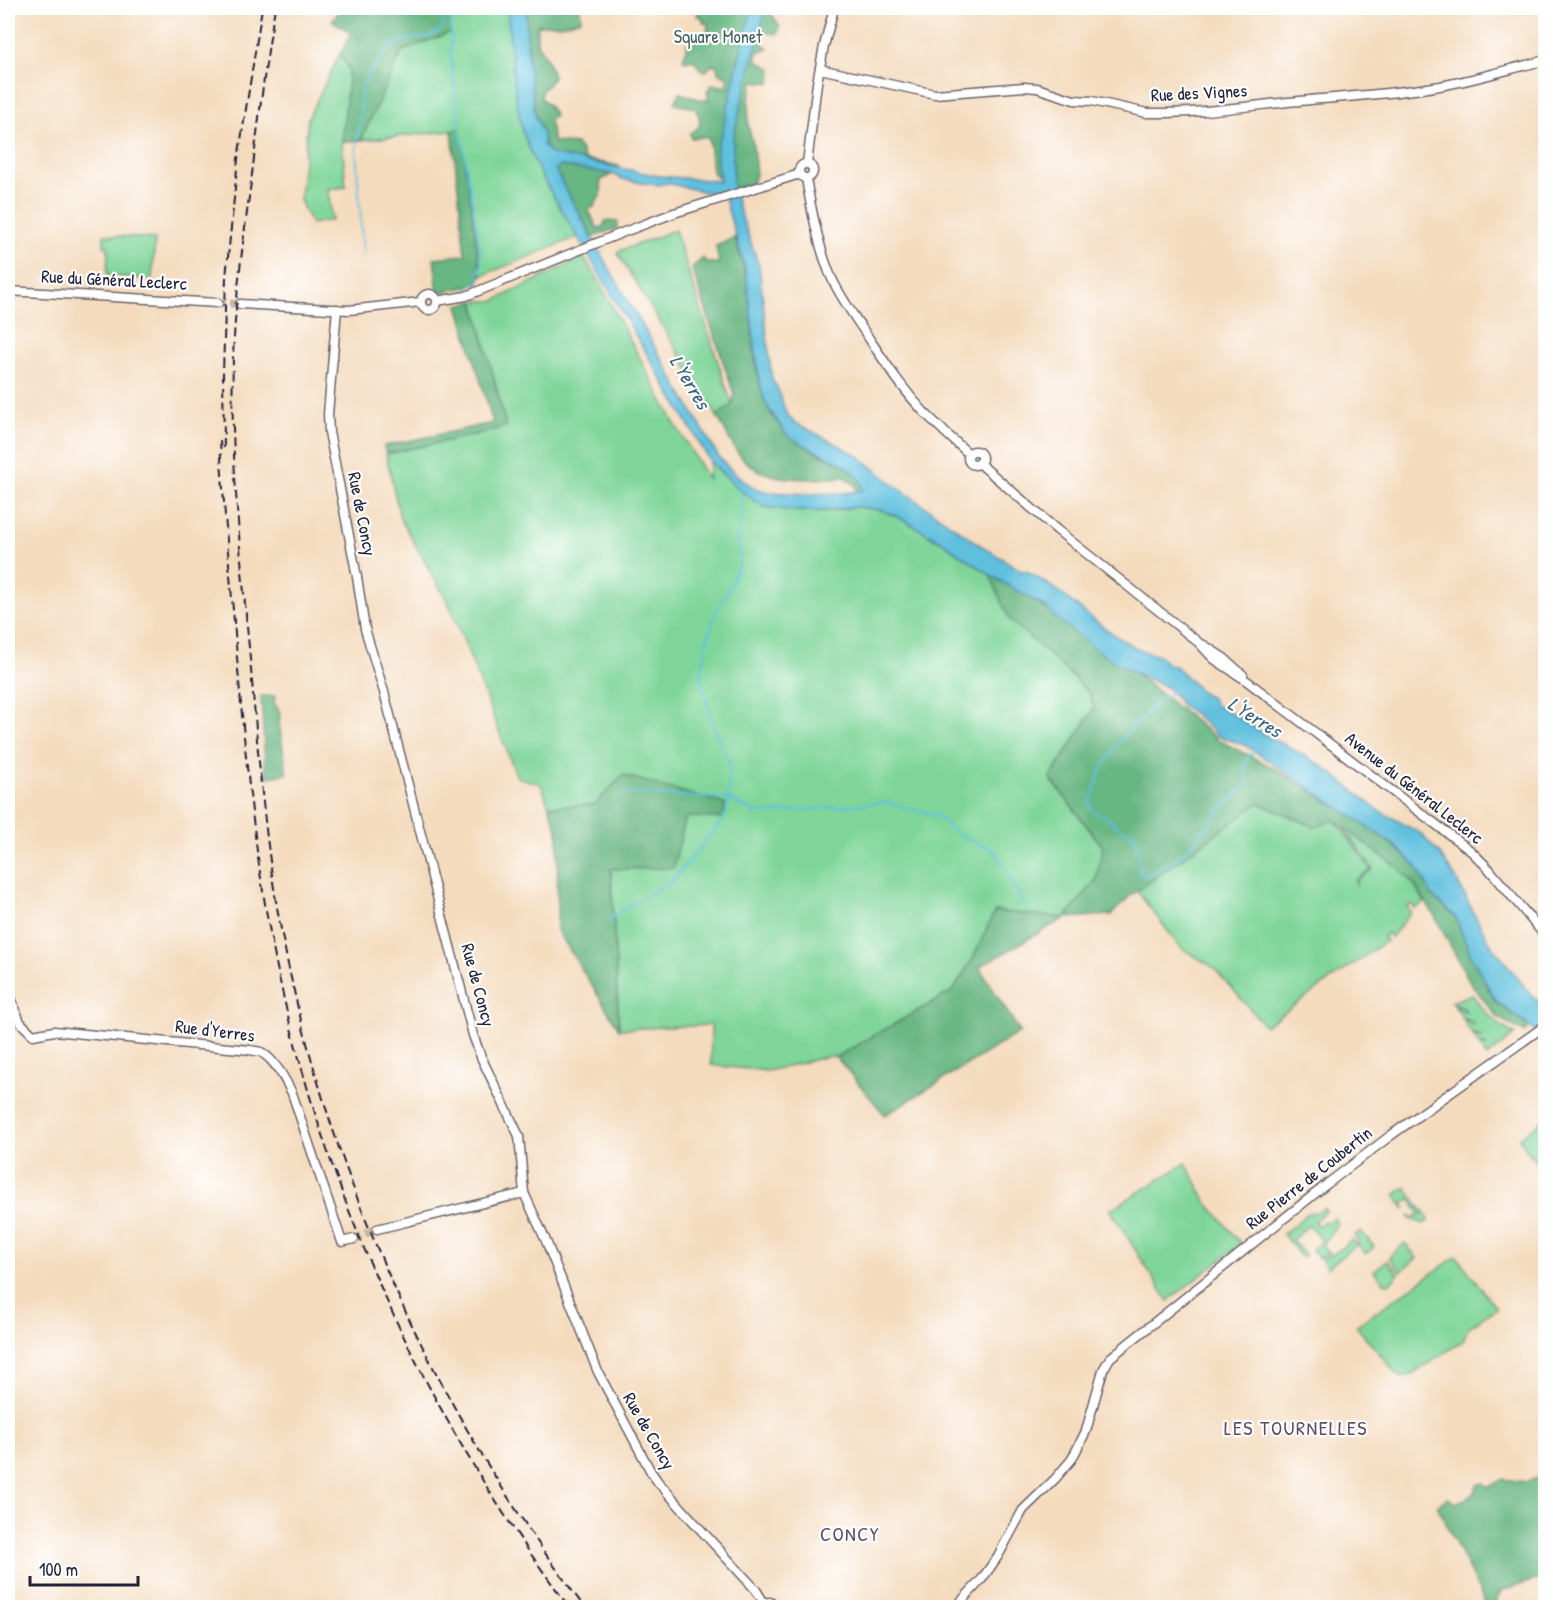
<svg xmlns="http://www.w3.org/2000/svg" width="1553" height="1615" font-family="'Patrick Hand',sans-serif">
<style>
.green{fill:#7fd599;stroke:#507c6a;stroke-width:1.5}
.forest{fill:#67b681;stroke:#446c5e;stroke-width:1.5}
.water{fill:#5fc0de;stroke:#40718c;stroke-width:1.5;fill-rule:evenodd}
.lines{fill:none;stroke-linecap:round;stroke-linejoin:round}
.stream{stroke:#5fc0de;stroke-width:2}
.tertiary-tunnel{stroke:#cab6a4;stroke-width:8;stroke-dasharray:8 4;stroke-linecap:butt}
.tertiary-casing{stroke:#6c6369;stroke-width:11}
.tertiary{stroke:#fff;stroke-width:8}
.rail{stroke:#22223b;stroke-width:2;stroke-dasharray:9 4.5;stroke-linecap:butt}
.labels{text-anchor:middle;stroke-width:4.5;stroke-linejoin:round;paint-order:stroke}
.park-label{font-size:18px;fill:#43615c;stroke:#fff}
.street-label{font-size:18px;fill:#22223b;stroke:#fff}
.water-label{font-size:20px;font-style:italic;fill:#3a617c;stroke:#fff}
.neighbourhood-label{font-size:20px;letter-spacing:1.5px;fill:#5e4a63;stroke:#fff}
</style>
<rect width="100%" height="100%" fill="#fff"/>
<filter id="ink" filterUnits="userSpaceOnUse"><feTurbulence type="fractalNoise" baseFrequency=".0167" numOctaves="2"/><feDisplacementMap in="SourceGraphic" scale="12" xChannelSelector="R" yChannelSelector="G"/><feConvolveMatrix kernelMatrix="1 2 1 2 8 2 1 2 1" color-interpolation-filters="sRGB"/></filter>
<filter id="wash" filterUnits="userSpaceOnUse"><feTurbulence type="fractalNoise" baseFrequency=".008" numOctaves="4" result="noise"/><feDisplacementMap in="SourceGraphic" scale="24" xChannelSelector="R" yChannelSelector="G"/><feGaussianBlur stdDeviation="1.35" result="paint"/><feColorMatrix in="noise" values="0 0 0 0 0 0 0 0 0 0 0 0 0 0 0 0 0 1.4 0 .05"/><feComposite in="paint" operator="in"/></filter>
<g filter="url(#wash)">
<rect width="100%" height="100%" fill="#f4dbbe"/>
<g class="green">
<polygon points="451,8 507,8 518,107 541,175 578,237 481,276 460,128 452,131 361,140 402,51 451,32"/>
<polygon points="340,54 349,69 342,142 346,187 328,189 332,220 311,224 300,200 308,118"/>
<polygon points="675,230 732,405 717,416 617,252"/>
<polygon points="104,235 155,239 152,279 107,276 108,247 104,246"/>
<polygon points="583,257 596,276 676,426 708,479 710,461 723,474 764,507 796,511 831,511 856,507 882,510 902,519 942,542 992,576 1069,673 1090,694 1094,709 1050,778 1103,847 1096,880 1065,918 995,911 973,958 953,991 836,1057 830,1056 767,1071 711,1065 711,1025 619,1029 611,869 673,868 686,817 723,818 594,805 549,806 541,784 517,777 450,606 400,518 386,454 482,433 506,426 474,301 494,301"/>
<polygon points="1259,803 1315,827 1334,820 1343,830 1371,869 1355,880 1356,885 1357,880 1373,869 1345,829 1346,829 1398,868 1413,883 1425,902 1415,909 1412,904 1407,907 1411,912 1391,938 1388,933 1383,936 1386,941 1265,1026 1213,967 1181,948 1137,891"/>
<path d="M1472,994C1483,1011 1496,1025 1515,1034L1487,1057L1480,1046H1486L1485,1045H1479L1473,1035L1481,1038V1036L1471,1033L1463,1019L1473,1025V1023L1461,1016L1454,1005L1466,1012L1465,1009L1452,1002Z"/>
<polygon points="1545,1119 1545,1176 1519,1138"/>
<polygon points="1186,1163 1206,1201 1241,1244 1168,1301 1110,1210"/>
<polygon points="1405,1187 1429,1220 1424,1224 1410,1219 1409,1216 1410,1215 1413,1218 1420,1214 1410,1199 1403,1204 1405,1208 1404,1209 1395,1195"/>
<polygon points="1324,1208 1326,1211 1314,1221 1318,1226 1325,1221 1327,1223 1334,1218 1338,1223 1322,1246 1328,1253 1320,1259 1312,1249 1322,1241 1309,1225 1292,1240 1305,1255 1302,1258 1283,1234 1308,1213 1318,1212"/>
<polygon points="1361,1231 1374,1247 1366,1254 1357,1244 1359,1242 1354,1236"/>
<polygon points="1352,1240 1356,1245 1327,1268 1322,1261 1330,1254 1332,1255"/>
<polygon points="1405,1243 1417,1258 1401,1272 1389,1257"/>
<polygon points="1457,1256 1496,1308 1468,1328 1463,1341 1407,1377 1399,1377 1356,1326"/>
<polygon points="1387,1260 1399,1274 1389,1284 1385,1283 1374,1271"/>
</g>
<g class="forest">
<polygon points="343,8 451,8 451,32 402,51 361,140 342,142 349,69 340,54 351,33 332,20"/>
<polygon points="526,8 580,8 581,19 562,25 548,24 537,26 537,43 548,61 553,77 549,84 542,90 541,98 549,106 555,116 549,120 554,142 576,144 581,150 584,159 619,166 611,175 600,181 602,192 594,207 588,209 598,229 604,226 605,221 618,222 617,228 593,237 571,200 555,168 551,154 544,146 543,134 535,114 531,90 528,60"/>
<polygon points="699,8 725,8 726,11 732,8 772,8 771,13 780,27 777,34 763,32 762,43 769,49 757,52 757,61 772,69 770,83 753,81 749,99 748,125 753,145 756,175 751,184 731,189 724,185 712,171 709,139 705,137 691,138 690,133 699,127 700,119 695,108 674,104 680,93 701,100 709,100 707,92 712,84 727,87 727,76 718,73 717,65 711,65 707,71 701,70 693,59 688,61 683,60 688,42 696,31 702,32 705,36 711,37 713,34 707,31 708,24 703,22 703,18 697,16"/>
<polygon points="460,128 481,276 478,284 438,293 434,258 465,255 452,131"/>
<path d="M735,237C740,256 747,275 749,295C753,332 753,385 773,417C783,431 800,443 815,452C832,460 861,468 864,490L857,492L855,485L845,477C810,479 762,486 738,453C730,442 724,428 717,416L732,405L734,394L692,268L703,258L707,263H719L716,246Z"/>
<polygon points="474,301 506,426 482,433 386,454 384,446 493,423 458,305"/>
<polygon points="988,570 1061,619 1120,661 1220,741 1274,768 1364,824 1393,845 1416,866 1433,897 1455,916 1472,958 1496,1002 1529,1027 1524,1032 1497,1017 1470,982 1433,913 1413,883 1398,868 1334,820 1315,827 1259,803 1131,895 1111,915 1065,918 979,967 1020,1032 885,1115 836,1057 953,991 973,958 995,911 1065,918 1096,880 1103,847 1050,778 1094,709 1090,694 1069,673 1009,619"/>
<path d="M261,696H275L274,703C279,709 282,715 279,723L287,774L266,777Z"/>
<polygon points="623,775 725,804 723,818 686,817 673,868 611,869 619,1029 557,930 558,831 549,806 594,805"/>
<polygon points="1545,1458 1545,1577 1501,1591 1494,1607 1481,1607 1486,1605 1437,1505 1448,1498 1456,1503 1475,1493 1477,1484 1481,1482 1489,1487 1503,1479 1526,1482 1541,1477 1541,1467"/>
</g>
<path class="water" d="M507,8H526L528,60L535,114L543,134L544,146L551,154L659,176L720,181C719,167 712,146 722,134L735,74L752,8H766L733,137V184L738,206L759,266L772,380L777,387L786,413L794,422L857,455L896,486L977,543L1022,571H1027C1037,578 1048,584 1058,591C1081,609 1131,654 1159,655L1166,663L1176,667L1205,695L1212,698L1215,705L1235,715L1272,739L1284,744L1324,767L1378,810L1420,833L1440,854L1456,879L1488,940L1530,994L1545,1006V1038L1497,1002L1472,958L1455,916L1433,897L1416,866L1393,844L1245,745L1218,736L1196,715L1180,704L1173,693L1166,687L1121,666L1094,648L1056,618L1044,606L992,576L942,542L902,519L882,510L856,507L822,511H796L764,507L739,489L710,461L541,175C534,161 528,147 523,132C513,95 511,47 507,8ZM561,166L613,174L622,179L642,183L658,185L667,183L705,192L724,193L728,210L745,268L759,380C761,393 766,405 773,415C775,419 779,422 781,426C785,431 782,430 786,434C805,451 862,462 863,490C847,495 771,495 757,489C741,481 729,469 718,456L606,263L555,169Z"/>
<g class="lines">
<g class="stream">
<polyline points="451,8 451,57 457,111 482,260 477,282 467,289"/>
<polyline points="363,255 356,151 361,107 361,89 372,69 389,47 393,44 413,38 426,38 436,33 443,26 445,8"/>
<path d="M1173,690L1171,693L1156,702L1146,714L1139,720L1121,740L1101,770L1090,804L1092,810L1097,814L1106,817L1121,830L1134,833L1139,856L1140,873L1144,876L1152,873L1162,866L1170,864L1178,858L1194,842L1221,809L1247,784C1244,766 1242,762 1256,749"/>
<polyline points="624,793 728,799 756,813 775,813 887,802 938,816 957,834 995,850 1025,905"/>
<polyline points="606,922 626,908 671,882 697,852 718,826 727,811 730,765 714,729 701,678 707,640 717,610 730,586 740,563 737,539 743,512 740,487"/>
</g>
</g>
</g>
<g filter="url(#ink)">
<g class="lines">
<g class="tertiary-tunnel">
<polyline points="218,303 240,304"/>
<polyline points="354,1239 377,1229"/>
</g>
<g class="tertiary-casing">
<g id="tertiary">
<path d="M820,69L935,94L1024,87L1037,88L1074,100L1092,101L1147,113C1194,114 1241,107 1288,102C1337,97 1386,95 1434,87C1471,81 1509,69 1546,60"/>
<polyline points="807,164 817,83 824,46 834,8"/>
<circle cx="806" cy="171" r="7"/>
<path d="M806,178C811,208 818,244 829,272C837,292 850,310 862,328C881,356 901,388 925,413C939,427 954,441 969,454"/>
<polyline points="8,291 218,303"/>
<circle cx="429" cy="302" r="8"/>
<polyline points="437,301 466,296 624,232 674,213 800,174"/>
<polyline points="240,304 349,310 421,302"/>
<polyline points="337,309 328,414 329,432 357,577 365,629 384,692 473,1035 481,1057 519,1136 524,1193 546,1241 598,1372 651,1472 658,1482 701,1530 756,1590 764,1603"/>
<circle cx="975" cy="458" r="7"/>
<polyline points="979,463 1057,530 1198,642 1214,659 1247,681 1471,851 1489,869 1546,937"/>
<polyline points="1204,645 1224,658 1243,675"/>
<path d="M8,990L20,1022L33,1035L54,1031L250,1050C254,1051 257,1051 261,1052C275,1060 285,1079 292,1093L342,1242L354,1239"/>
<polyline points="377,1229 524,1193"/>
<polyline points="760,1608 764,1603 770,1602 778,1608"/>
<polyline points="955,1608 982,1579 989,1569 998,1556 1023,1510 1055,1479 1072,1459 1086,1431 1103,1370 1110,1358 1327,1184 1390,1136 1546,1025"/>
</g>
</g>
<use href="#tertiary" class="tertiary"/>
<g class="rail">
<path d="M275,8C265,63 259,119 252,174C244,236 235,297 233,359C230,463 242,567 251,670C258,751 264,832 278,913C323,1165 430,1403 585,1608"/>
<path d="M220,440C224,517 232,593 238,670C246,763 255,856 273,948C320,1186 423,1414 570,1608"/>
<polyline points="224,448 223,373 226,277 238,159 262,8"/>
</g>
</g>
</g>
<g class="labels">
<g class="park-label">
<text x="718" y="43">Square Monet</text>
</g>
<g class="street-label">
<text transform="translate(1199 93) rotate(-3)" y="6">Rue des Vignes</text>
<text transform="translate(114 280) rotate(3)" y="6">Rue du Général Leclerc</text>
<text transform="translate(362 514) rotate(79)" y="6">Rue de Concy</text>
<text transform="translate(1414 788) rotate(38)" y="6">Avenue du Général Leclerc</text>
<text transform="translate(478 985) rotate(75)" y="6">Rue de Concy</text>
<text transform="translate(215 1031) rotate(7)" y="6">Rue d'Yerres</text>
<text transform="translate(1309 1178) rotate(-38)" y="6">Rue Pierre de Coubertin</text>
<text transform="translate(649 1431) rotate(60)" y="6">Rue de Concy</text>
</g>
<g class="water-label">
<text transform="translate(690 382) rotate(59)" y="7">L'Yerres</text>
<text transform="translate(1255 717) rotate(32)" y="7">L'Yerres</text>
</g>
<g class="neighbourhood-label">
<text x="1296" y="1435">LES TOURNELLES</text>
<text x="850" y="1541">CONCY</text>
</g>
</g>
<rect width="1553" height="1615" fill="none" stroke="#fff" stroke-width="30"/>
<path d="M30 1576v9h108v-9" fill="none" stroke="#22223b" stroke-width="3"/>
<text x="39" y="1576" font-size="18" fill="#22223b" stroke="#ffffff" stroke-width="4.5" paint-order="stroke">100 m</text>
</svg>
